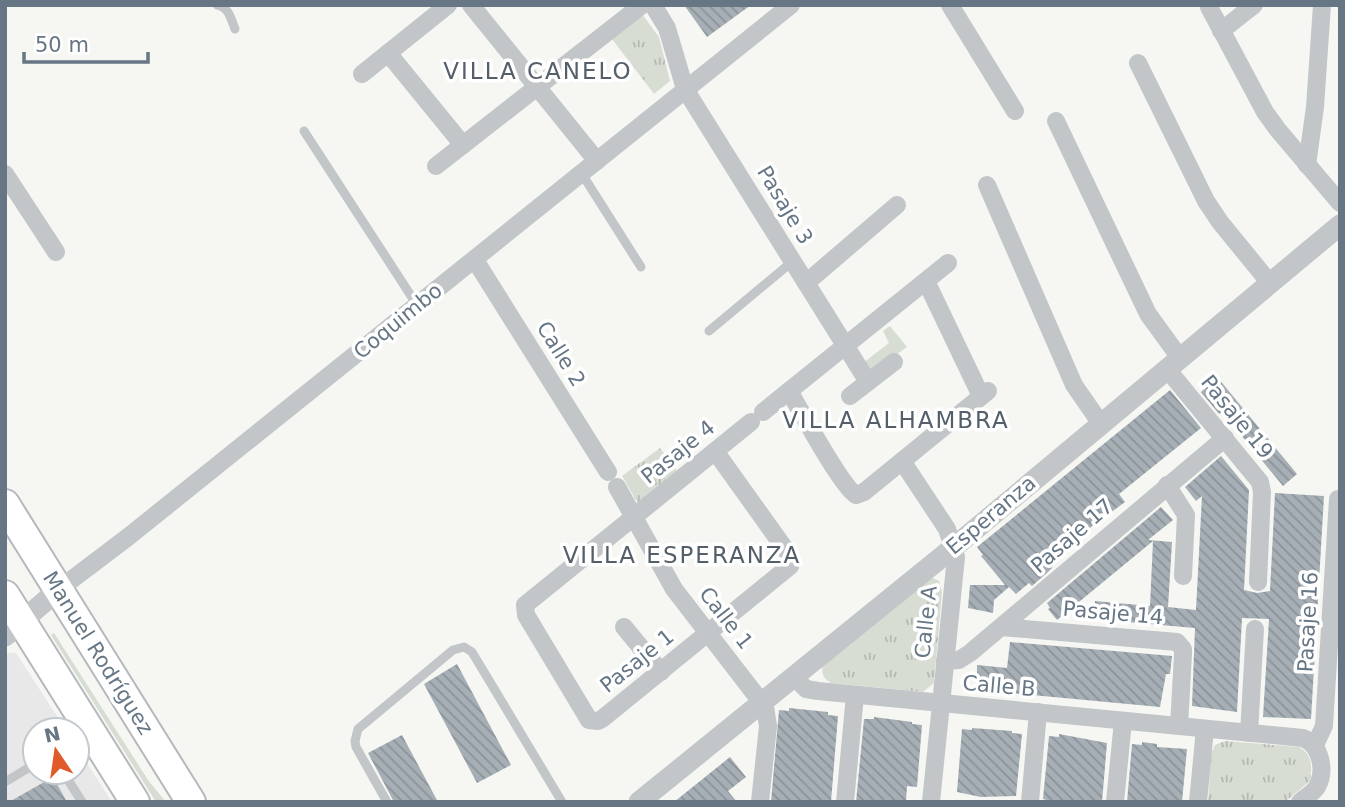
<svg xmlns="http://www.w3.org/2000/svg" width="1345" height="807" font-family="'DejaVu Sans',sans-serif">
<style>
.built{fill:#e7e8e7}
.grass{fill:#d8ddd4}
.park{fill:url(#park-tufts)}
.building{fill:url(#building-back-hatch)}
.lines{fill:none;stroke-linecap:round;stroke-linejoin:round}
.primary-casing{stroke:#b5b9bd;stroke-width:32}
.service{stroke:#c2c6c9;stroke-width:9}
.minor{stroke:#c2c6c9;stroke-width:18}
.tertiary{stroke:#c2c6c9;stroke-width:21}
.primary{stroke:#fff;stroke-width:28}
.labels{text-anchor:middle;stroke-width:7;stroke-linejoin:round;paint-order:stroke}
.street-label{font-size:21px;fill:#667684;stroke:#fff}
.neighbourhood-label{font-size:23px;letter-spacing:2px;fill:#545f69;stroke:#fff}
</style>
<defs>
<pattern id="park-tufts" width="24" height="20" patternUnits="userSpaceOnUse" patternTransform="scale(1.75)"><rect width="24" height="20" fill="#d8ddd4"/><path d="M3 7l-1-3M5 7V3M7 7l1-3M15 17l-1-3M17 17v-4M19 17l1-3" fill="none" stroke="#b3b8b2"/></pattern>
<pattern id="building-back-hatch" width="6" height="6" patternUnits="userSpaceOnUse" patternTransform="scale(1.75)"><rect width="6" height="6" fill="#a6afb5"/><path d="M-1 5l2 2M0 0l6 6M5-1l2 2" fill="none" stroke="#8b9399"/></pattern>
</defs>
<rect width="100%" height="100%" fill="#f6f7f3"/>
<polygon class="built" points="9,653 16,653 66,730 35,730 35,772 77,772 77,748 112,802 5,802 5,656"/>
<g class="grass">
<polygon points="890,326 907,347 869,374 863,363 889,343 883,331"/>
<polygon points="54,633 148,780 166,802 156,802 51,635"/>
</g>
<g class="park">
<polygon points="642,14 659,37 670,81 654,94 612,39"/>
<polygon points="660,448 678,472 638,504 622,476"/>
<path d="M931,577L939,581L942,592L934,683L923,692L831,683C822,678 821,672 823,663Z"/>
<path d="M1225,741L1299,747C1313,755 1312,767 1310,781L1285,802H1208L1211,754L1215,745Z"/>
</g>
<g class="building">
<polygon points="684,5 751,5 707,37"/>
<polygon points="1218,378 1297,474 1283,486 1222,412 1219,414 1201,392"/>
<polygon points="1170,390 1201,428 1119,494 1125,502 1091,527 1048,572 1032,586 1029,583 1016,594 1009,587 994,600 993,613 968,608 970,585 1005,585 981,556 983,555 977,547"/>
<polygon points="1221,456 1249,490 1244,590 1257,593 1270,591 1275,493 1324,496 1311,719 1263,717 1269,619 1242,618 1237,712 1192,706 1195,628 1093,619 1095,601 1150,606 1153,541 1057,620 1048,609 1050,608 1047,603 1161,507 1173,520 1148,540 1172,542 1168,607 1196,610 1202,496 1196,501 1185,487"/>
<polygon points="1010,642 1172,656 1170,674 1166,674 1160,707 977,690 977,665 1007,668"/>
<polygon points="457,664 511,765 477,783 424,684"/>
<polygon points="789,708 828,712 828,715 838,716 831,802 771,802 779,710 789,711"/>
<polygon points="874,717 912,722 912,724 922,725 917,787 907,786 906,802 856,802 864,719 874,719"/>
<polygon points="972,728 1012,731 1012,733 1022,734 1016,796 981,797 957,792 962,729 972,730"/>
<polygon points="1059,734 1107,743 1102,802 1053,802 1043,799 1049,736 1059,737"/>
<polygon points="402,735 438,802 394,802 368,753"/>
<polygon points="1142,742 1157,744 1157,747 1187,749 1182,802 1127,802 1132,744 1142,745"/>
<polygon points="730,757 746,777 728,791 737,802 674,802"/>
<polygon points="53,777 67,802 9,802"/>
</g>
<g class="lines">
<g class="primary-casing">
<g id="primary">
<polyline points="5,504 191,802"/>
<polyline points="5,595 135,802"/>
</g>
</g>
<g class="service">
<path d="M217,5C229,7 231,19 235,29"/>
<polyline points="304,131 417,305"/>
<polyline points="582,174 641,267"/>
<polyline points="709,331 793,261"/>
<polyline points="63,772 82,802"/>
<polyline points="5,782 35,764"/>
<polyline points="387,802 356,747 355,741 358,729 453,650 464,647 472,652 562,802"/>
</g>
<g class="minor">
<polyline points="471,5 597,161"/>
<polyline points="653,5 667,28 685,89 868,382"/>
<polyline points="950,5 1015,111"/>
<polyline points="1209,7 1265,112 1278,130 1340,203"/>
<polyline points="1221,31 1254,5"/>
<polyline points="388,53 463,145"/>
<polyline points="1138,63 1206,201 1220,222 1269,282"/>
<polyline points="362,74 448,5"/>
<polyline points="1056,121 1148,314 1180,358"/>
<polyline points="1307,165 1315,107 1322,5"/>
<polyline points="436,166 642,5"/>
<polyline points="5,174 56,252"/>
<polyline points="987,185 1074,385 1101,424"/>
<polyline points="475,260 608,472"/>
<polyline points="926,281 981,396"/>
<polyline points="806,283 897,205"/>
<polyline points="1167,369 1260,482 1262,492 1258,582"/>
<path d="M789,391C801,411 841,486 856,495L864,492L988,391"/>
<polyline points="850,396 894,362"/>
<polyline points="763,412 948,263"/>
<polyline points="715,451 788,553 790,566 602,719 598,721 589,720 526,615 525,605 751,422"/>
<polyline points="902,461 947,529 956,557 931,802"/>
<polyline points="1167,485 1186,515 1183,576"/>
<polyline points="617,487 674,589 765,707 768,726 760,802"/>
<polyline points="58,590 128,537 791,5"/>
<polyline points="624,627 661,672"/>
<polyline points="1001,627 1177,642 1183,649 1183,654 1179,726"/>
<polyline points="945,661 959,660 970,653 1225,438"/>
<path d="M794,677L806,689L818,691L1303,738C1321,745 1326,771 1317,787C1313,793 1306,797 1300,802"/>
<polyline points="1249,733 1255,629"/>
<polyline points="1315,745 1324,726 1338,499"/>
<polyline points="845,802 855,695"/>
<polyline points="1030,802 1038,712"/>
<polyline points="1115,802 1123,721"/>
<polyline points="1198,802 1205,729"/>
</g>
<g class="tertiary">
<polyline points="5,636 58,590"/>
<polyline points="639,802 954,547 1340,225"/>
</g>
<use href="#primary" class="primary"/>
</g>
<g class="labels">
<g class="street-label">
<text transform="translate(785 205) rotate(59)" y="7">Pasaje 3</text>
<text transform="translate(398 321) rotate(-39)" y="7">Coquimbo</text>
<text transform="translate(561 354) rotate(58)" y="7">Calle 2</text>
<text transform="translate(1237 417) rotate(51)" y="7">Pasaje 19</text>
<text transform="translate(678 452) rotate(-39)" y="7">Pasaje 4</text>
<text transform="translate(991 515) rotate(-40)" y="7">Esperanza</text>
<text transform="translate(1072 536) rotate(-41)" y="7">Pasaje 17</text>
<text transform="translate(1113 613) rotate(5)" y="7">Pasaje 14</text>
<text transform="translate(726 618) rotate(52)" y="7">Calle 1</text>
<text transform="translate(926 622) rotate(-84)" y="7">Calle A</text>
<text transform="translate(1308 622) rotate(-87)" y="7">Pasaje 16</text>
<text transform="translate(98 653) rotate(58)" y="7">Manuel Rodríguez</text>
<text transform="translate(637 661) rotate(-39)" y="7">Pasaje 1</text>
<text transform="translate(999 686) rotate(5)" y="7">Calle B</text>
</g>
<g class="neighbourhood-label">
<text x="538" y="79">VILLA CANELO</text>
<text x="896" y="428">VILLA ALHAMBRA</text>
<text x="682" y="563">VILLA ESPERANZA</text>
</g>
</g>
<rect width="1345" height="807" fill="none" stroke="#667684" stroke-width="14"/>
<g transform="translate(56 751) rotate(347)"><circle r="33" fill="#ffffff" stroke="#c2c8ce" stroke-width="2"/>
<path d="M0-5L12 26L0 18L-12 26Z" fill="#e05a2a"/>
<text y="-10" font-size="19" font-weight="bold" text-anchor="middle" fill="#667684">N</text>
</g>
<path d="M24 52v10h124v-10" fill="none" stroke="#667684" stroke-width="3.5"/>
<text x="35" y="52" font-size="21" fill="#667684" stroke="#ffffff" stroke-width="5" paint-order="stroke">50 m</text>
</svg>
